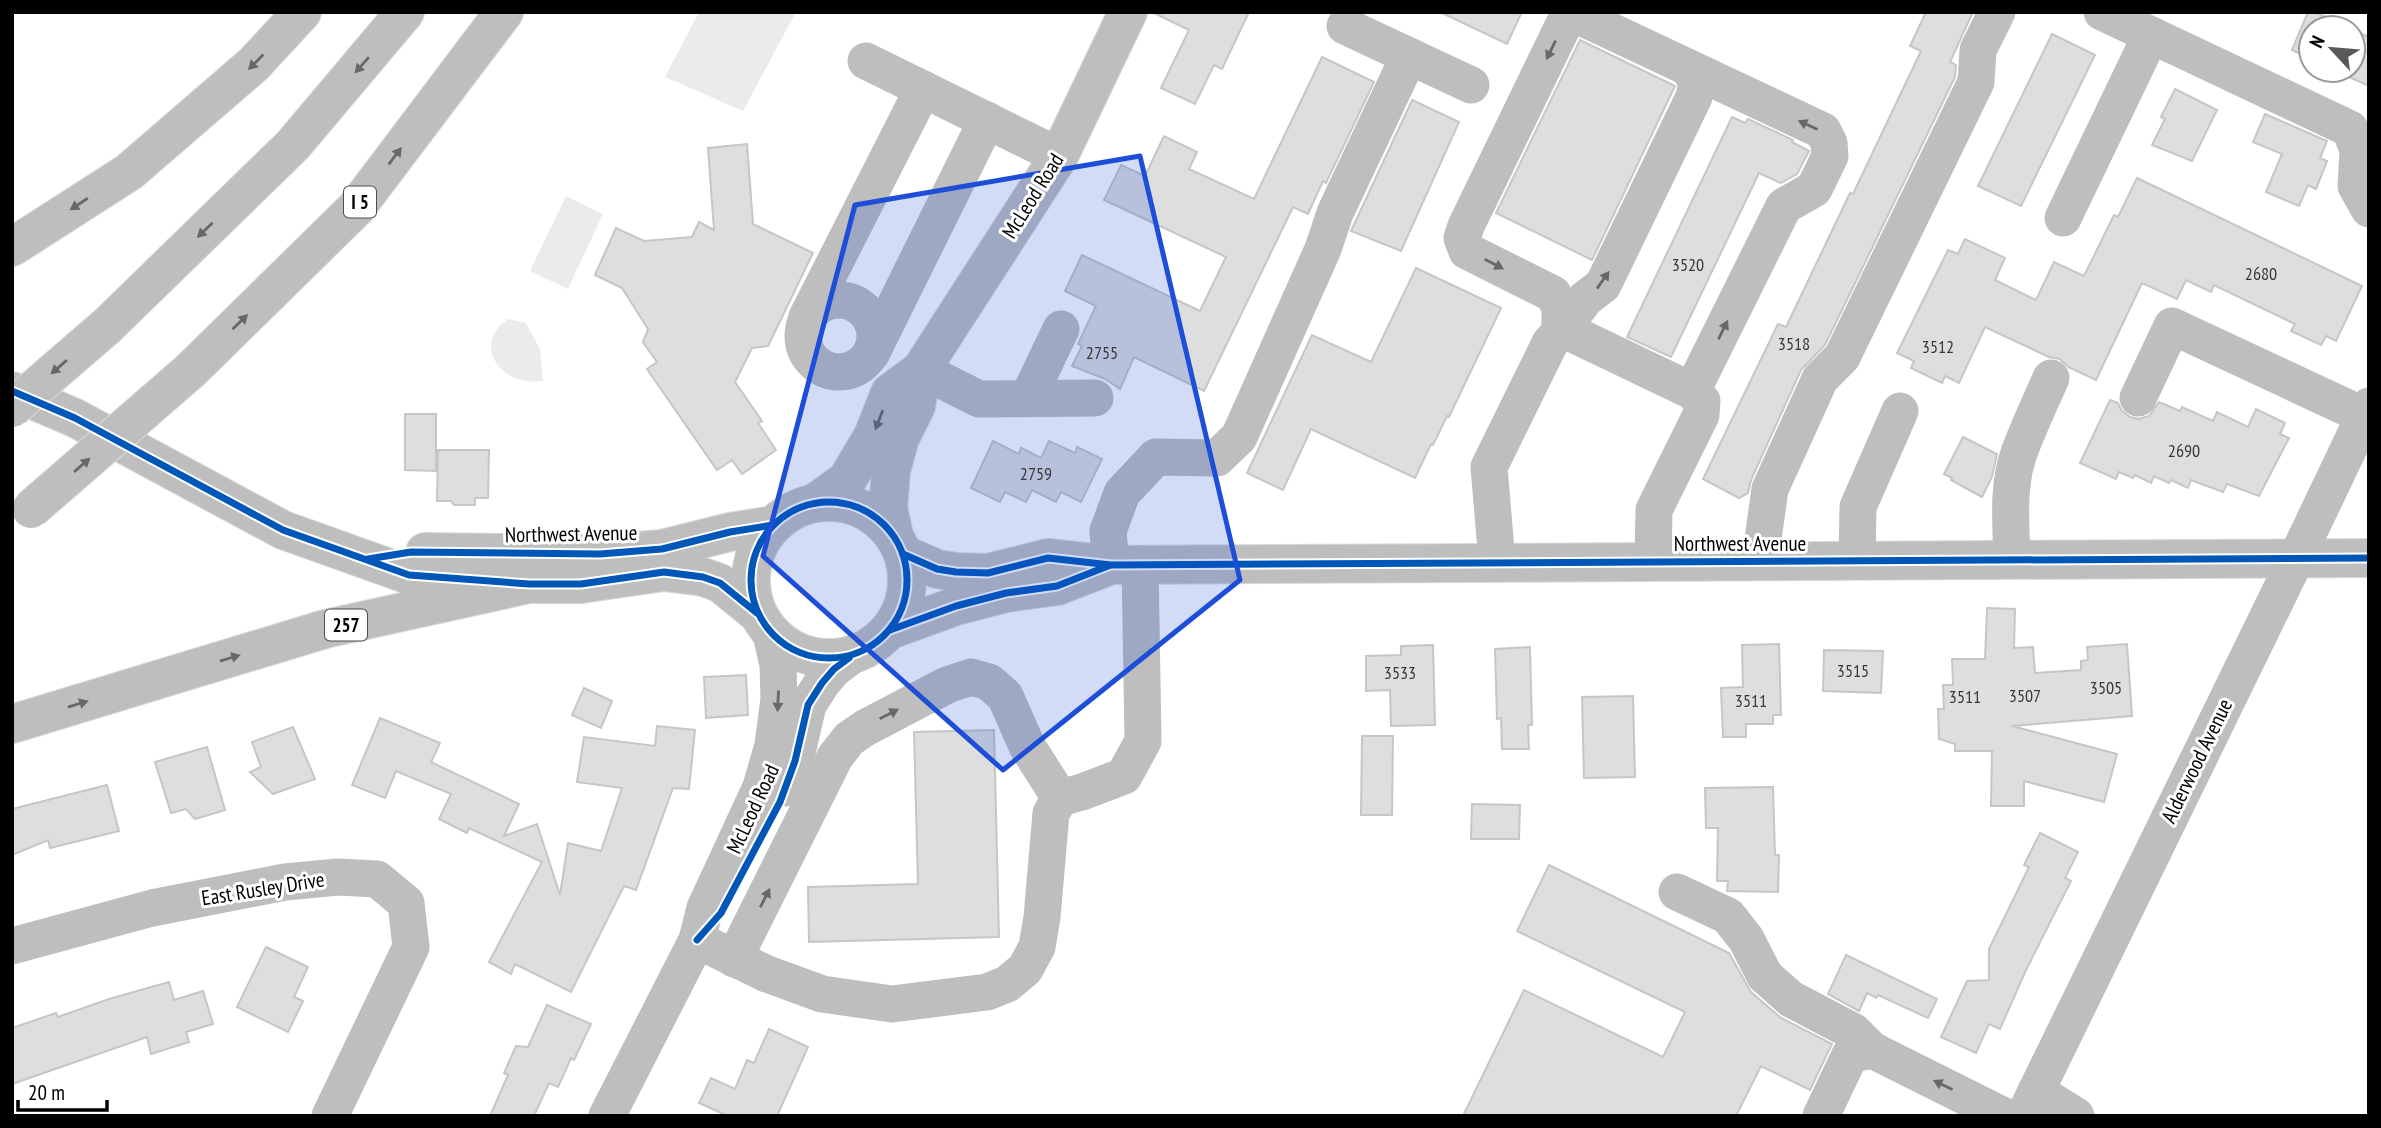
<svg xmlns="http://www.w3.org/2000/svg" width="2381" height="1128" font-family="'PT Sans Narrow',sans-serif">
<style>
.green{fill:#ebebeb}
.building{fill:#dedede;stroke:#c6c6c6;stroke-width:2}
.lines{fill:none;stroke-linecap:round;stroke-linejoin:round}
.major-casing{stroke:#dbdbdb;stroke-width:40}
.highway-casing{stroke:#dbdbdb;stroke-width:40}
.minor{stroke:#bebebe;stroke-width:37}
.major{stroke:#bebebe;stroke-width:38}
.highway{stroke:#bebebe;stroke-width:38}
.highway-bridge-casing{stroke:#dbdbdb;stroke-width:40;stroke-linecap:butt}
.highway-bridge{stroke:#bebebe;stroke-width:38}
.cycleway-casing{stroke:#fff;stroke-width:11}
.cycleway{stroke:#0057b8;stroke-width:7}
.oneway{fill:#686868}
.marked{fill:#1d4ed8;fill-opacity:0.2;stroke:#1d4ed8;stroke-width:5;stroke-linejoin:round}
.labels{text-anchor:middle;stroke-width:6;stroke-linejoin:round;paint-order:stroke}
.number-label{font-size:18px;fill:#383838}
.shield{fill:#fff;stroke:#4c4c4c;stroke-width:2}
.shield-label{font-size:19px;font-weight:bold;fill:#000}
.street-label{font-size:21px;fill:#000;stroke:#fff}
</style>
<rect width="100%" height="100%" fill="#fff"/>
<g class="green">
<polygon points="699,12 796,12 743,111 665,77"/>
<polygon points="566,196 603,214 568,289 530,271"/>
<path d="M508,319L526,323L540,349L543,381C502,388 470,345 508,319Z"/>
</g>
<g class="building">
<polygon points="1152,12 1249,12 1222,69 1214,65 1195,104 1161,88 1189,30"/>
<polygon points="1440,12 1522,12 1507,44"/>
<polygon points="1926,12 1973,12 1950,62 1956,65 1955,77 1825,345 1801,370 1751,480 1748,493 1739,498 1703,479 1778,324 1786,327 1850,193 1853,194 1921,51 1910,46"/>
<polygon points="2308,12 2315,12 2349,28 2311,28 2311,59 2292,50"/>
<polygon points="2353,30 2369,37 2369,86 2334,70 2353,70"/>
<polygon points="2052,34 2095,55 2021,206 1978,186"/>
<polygon points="1580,40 1675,86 1592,260 1496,213"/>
<polygon points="1322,57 1374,82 1326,183 1323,181 1308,214 1293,207 1204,391 1134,357 1120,389 1105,379 1072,366 1082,346 1078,344 1096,306 1065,291 1082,255 1200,311 1226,257 1104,200 1121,165 1145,176 1164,136 1197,152 1189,169 1254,199"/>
<polygon points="2175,89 2217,110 2192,161 2152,145 2165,119 2161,117"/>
<polygon points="1412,100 1459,122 1401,251 1351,231"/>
<polygon points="2265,114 2327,141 2320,158 2327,161 2316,189 2308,185 2299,206 2266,192 2282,154 2253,142"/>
<polygon points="1732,117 1745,123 1748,119 1793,140 1792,142 1809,151 1797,174 1781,183 1759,173 1671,357 1627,337"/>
<polygon points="747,144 753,224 813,253 768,346 752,348 735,382 762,421 758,423 776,450 742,474 732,460 717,470 647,369 657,362 643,342 648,329 622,288 595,275 616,228 644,241 692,237 699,222 714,230 708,148"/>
<polygon points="2137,178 2362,286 2336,341 2326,336 2321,345 2291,331 2295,324 2214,285 2211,292 2186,280 2177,299 2142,283 2096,380 2068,367 2060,359 2049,357 1985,327 1959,383 1945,376 1942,383 1911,368 1914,361 1897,353 1948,250 1958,254 1965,239 2005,258 1995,280 2036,300 2054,262 2084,276 2114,215 2118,217"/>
<polygon points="1416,268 1501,308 1449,417 1447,416 1433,445 1431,444 1415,478 1311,429 1283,490 1247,473 1312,335 1371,362"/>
<polygon points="2110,400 2118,403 2121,410 2130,417 2139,419 2149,416 2159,402 2180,411 2182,407 2213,421 2217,412 2248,427 2256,409 2285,423 2280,434 2289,438 2259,496 2227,484 2223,492 2191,480 2188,488 2171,480 2169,483 2154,476 2151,483 2135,475 2133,478 2119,472 2116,479 2080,463"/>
<polygon points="405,414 436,414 436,471 405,470"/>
<polygon points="1963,437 1997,454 1992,477 1982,497 1951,480 1952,478 1944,474"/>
<polygon points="993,441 1019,454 1021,448 1041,458 1049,441 1075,453 1077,447 1102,459 1081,502 1061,492 1056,502 1032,490 1026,502 1005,492 1000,502 971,488"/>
<polygon points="438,450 489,450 488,498 475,498 475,505 454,505 451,501 437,501"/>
<polygon points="1987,608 2015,609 2014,648 2033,647 2035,673 2081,670 2081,661 2088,660 2087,647 2127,644 2132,716 2012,726 2117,754 2104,802 2024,781 2024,806 1991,806 1992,751 1955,751 1955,744 1939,739 1938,709 1944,709 1943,685 1953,685 1952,659 1985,659"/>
<polygon points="1779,644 1781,715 1773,715 1773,724 1746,724 1746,737 1723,737 1721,688 1743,687 1742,645"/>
<polygon points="1433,645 1435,725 1391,726 1390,690 1366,691 1366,656 1401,655 1401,646"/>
<polygon points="1530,647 1532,725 1528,725 1529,749 1502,749 1501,718 1497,719 1495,649"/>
<polygon points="1824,650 1883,651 1881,693 1823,691"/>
<polygon points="746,675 748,715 706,718 704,677"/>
<polygon points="584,688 612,701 601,728 572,715"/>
<polygon points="1633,696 1635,777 1584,778 1582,697"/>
<polygon points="380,718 440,743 431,762 519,804 504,836 537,824 560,895 568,843 601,851 622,788 577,782 584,737 655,746 657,726 695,730 689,789 673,788 636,890 624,886 571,992 515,964 511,974 489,962 542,862 469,828 467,833 439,819 451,794 396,771 385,798 352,785"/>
<polygon points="293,727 315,779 273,794 250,772 261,767 252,742"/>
<polygon points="994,730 999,937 809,942 808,887 918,884 914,732"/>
<polygon points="1362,736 1393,736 1392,815 1361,815"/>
<polygon points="207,747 225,810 195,819 186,809 171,813 155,762"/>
<polygon points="107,785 119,831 50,848 48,840 12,855 12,809"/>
<polygon points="1773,787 1775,855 1779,855 1778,892 1727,891 1728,881 1717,881 1718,828 1706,828 1705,788"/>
<polygon points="1472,804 1520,805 1519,839 1471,839"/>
<polygon points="2040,833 2078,852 2065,878 2071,881 2026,970 2000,1029 1989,1024 1976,1053 1941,1037 1967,981 1989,980 1989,949 2029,867 2024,865"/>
<polygon points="1549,865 1729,953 1751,992 1781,1018 1832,1044 1810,1090 1761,1066 1736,1116 1463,1116 1524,990 1663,1057 1685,1012 1517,931"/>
<polygon points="266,947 308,967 294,997 303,1001 288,1032 237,1007"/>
<polygon points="1846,955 1937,999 1928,1018 1878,995 1876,998 1867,993 1859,1011 1828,994"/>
<polygon points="169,982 174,1000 203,991 213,1024 186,1032 189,1042 151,1054 147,1037 12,1084 12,1028 56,1013 58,1017 109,999"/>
<polygon points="547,1005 591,1024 574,1060 571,1058 558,1087 549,1083 534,1116 490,1116 508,1075 504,1073 516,1046 528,1047"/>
<polygon points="769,1029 808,1047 777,1116 728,1116 699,1103 711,1078 735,1089 747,1060 754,1063"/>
</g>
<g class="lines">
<g class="major-casing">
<g id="major">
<polyline points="12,391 75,418 283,530 409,575 529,584 581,584 664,572 703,577 720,583 757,613"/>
<circle cx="829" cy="580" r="78"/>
<polyline points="815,503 847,480 873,436 890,393 921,370 1059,156 1128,12"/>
<polyline points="894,536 888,508 891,470 900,438 916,406 921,370"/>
<polyline points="425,552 600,554 662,549 730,532 773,525"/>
<polyline points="903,554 937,569 956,572 988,573 1048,558 1111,565 2369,558"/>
<polyline points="890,630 956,606 1006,593 1057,586 1106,567"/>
</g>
</g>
<g class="highway-casing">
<g id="highway">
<polyline points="12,247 129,172 254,64 302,12"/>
<polyline points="107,326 293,145 405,12"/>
<polyline points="191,370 356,208 504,12"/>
<polyline points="12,724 325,629 529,584"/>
</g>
</g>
<g class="minor">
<polyline points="2102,12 2151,35"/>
<polyline points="1409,56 1471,85"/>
<polyline points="866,61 1059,156"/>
<polyline points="2063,218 2151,35 2350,129 2358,150 2356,186 2369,209"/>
<circle cx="839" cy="336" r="36"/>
<polyline points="807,317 923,89"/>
<polyline points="1560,332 1560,307 1553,294 1467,251 1462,238 1466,226 1563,26 1570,17 1581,17 1823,131 1829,143 1830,156 1814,189 1784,206 1692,391"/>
<polyline points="1560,332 1585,299 1603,285 1694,97 1697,83 1689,68"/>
<polyline points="871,354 987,120"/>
<polyline points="921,370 979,399 1095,398"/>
<polyline points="1028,398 1061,329"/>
<polyline points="2138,398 2172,326 2369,418"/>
<path d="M2012,560C2011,525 2007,487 2019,453C2028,428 2040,403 2051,378"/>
<polyline points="1760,561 1770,489 1820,379 1842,357 1976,82 1978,50 1997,12"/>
<polyline points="1857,561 1858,507 1900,411"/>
<polyline points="1497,562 1489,467 1550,343 1560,332 1573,334 1692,391 1702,401 1701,415 1654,510 1653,562"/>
<polyline points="1111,565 1108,531 1122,493 1156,457 1217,458 1239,437 1323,249 1335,213 1409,56 1345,26"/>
<polyline points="785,788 795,761 808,705 822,683 834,669 851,656"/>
<polyline points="1677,892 1728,916 1746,939 1765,976 1791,999 1854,1032 1872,1050"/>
<polyline points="697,940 767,974 822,994 892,1004 987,992 1007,984 1025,969 1037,947 1042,917 1051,813 1060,798 1082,792 1124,776 1143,741 1140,564"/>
<polyline points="12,946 152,908 285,882 338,877 377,879 406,903 411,947 330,1116"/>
<polyline points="734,959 835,757 849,739 865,728 947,685 971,677 989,682 1005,696 1027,746 1060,798"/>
<polyline points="2036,1091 2076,1116"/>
<polyline points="607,1116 697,940 705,908 761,787 773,745 779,699 778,665 771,634"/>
<polyline points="1821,1116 1850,1055 1872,1050 2004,1116"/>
<polyline points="2024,1116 2296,559 2369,406"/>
</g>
<use href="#major" class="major"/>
<use href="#highway" class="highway"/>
<g class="highway-bridge-casing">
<g id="highway-bridge">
<polyline points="12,408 107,326"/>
<polyline points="31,509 191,370"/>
</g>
</g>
<use href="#highway-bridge" class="highway-bridge"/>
<g class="cycleway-casing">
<g id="cycleway">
<polyline points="12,391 75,418 283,530 409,575 529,584 581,584 664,572 703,577 720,583 757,613"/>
<circle cx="829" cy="580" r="78"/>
<polyline points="903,554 937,569 956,572 988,573 1048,558 1111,565 2369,558"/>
<polyline points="368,559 411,552 600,554 662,549 730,532 773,525"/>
<polyline points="890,630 956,606 1006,593 1057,586 1108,566"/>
<polyline points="697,940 721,913 780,802 795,761 808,705 822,683 834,669 849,658"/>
</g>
</g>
<use href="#cycleway" class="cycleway"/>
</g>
<defs><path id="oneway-solid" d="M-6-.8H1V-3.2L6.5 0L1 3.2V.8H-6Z" transform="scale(1.75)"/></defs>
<g class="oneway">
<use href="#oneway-solid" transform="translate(1551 50) rotate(116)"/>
<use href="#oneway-solid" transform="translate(256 62) rotate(135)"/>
<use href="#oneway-solid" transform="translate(362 65) rotate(131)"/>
<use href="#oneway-solid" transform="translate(1808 125) rotate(-155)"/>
<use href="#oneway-solid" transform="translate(395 156) rotate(-53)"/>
<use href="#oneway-solid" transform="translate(79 204) rotate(147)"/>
<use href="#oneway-solid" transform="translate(205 230) rotate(136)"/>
<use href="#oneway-solid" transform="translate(1494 264) rotate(27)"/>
<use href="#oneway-solid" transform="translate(1603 280) rotate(-55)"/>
<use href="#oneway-solid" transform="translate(240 322) rotate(-44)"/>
<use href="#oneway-solid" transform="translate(1723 330) rotate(-64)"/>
<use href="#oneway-solid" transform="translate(59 367) rotate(139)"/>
<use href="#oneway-solid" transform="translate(879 420) rotate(111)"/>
<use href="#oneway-solid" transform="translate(82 465) rotate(-41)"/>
<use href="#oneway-solid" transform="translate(230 658) rotate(-17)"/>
<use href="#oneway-solid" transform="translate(778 701) rotate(93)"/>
<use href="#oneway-solid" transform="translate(78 704) rotate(-17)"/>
<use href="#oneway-solid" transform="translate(889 714) rotate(-27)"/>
<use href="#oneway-solid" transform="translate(765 898) rotate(-63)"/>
<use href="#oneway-solid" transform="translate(1943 1085) rotate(-154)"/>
</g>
<path class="marked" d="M1140,156L1240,580L1003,770L763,556L855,205Z"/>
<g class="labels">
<g class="number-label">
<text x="1688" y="271">3520</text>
<text x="2261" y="280">2680</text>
<text x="1794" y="350">3518</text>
<text x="1938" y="353">3512</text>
<text x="1102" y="359">2755</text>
<text x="2184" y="457">2690</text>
<text x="1036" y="480">2759</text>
<text x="1853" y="677">3515</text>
<text x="1400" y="679">3533</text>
<text x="2106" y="694">3505</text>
<text x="2025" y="702">3507</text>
<text x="1965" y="703">3511</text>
<text x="1751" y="707">3511</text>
</g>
<g class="shield">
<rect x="344" y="186.5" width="32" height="31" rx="5"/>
<rect x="325" y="609.5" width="42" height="31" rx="5"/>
</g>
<g class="shield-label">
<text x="360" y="209">I 5</text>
<text x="346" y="632">257</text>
</g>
<g class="street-label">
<text transform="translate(1033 196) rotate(-58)" y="7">McLeod Road</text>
<text transform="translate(571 534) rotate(-1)" y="7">Northwest Avenue</text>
<text x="1740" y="551">Northwest Avenue</text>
<text transform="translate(2197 761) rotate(-64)" y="7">Alderwood Avenue</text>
<text transform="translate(753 809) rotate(-65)" y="7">McLeod Road</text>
<text transform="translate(263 889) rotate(-9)" y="7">East Rusley Drive</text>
</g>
</g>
<rect width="2381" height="1128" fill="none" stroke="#000000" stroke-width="28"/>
<g transform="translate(2332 49) rotate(296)"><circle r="33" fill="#ffffff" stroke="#999999" stroke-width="2"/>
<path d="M0-5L12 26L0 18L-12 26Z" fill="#595959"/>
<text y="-10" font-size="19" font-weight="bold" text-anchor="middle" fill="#000000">N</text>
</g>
<path d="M18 1100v10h89v-10" fill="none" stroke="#000000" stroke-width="3.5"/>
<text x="28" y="1100" font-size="21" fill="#000000" stroke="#ffffff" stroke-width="5" paint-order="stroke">20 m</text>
</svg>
